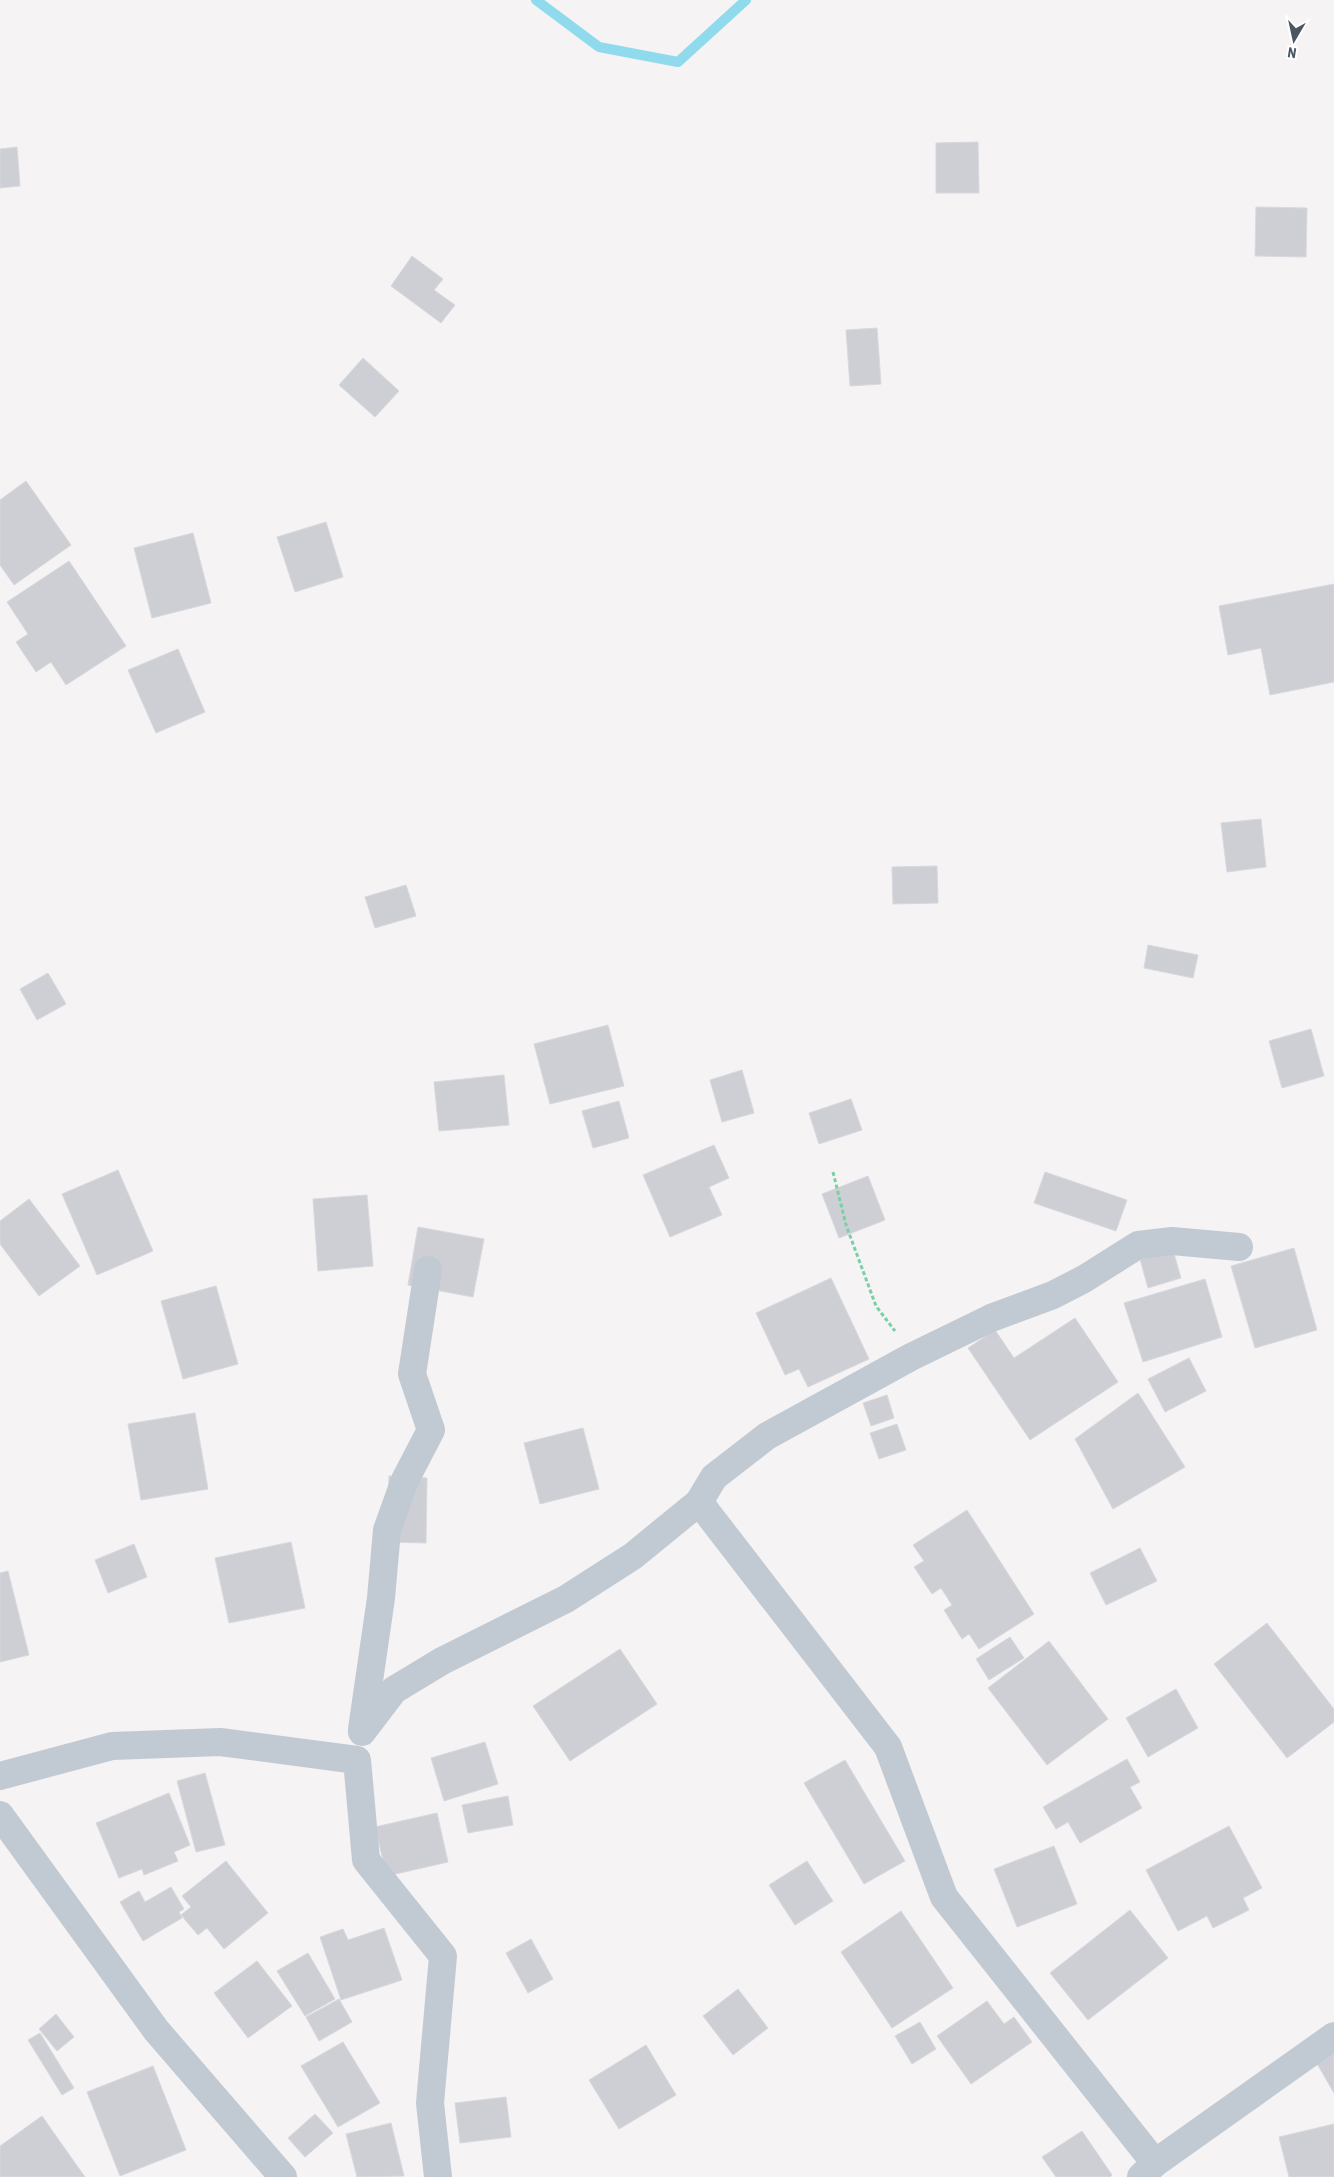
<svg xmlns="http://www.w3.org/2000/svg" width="1334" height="2177" font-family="'Roboto Condensed',sans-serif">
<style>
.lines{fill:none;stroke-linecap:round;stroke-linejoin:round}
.stream{stroke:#90daee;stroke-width:10}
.building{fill:#cdcfd5;stroke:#d7d9de}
.path{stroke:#7ad0a6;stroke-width:3;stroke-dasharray:4 2.5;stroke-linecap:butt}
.minor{stroke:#c1cad2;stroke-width:28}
</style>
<rect width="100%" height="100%" fill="#f5f3f3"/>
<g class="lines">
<polyline class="stream" points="536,0 599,47 678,62 746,0"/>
</g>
<g class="building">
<polygon points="978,142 979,193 936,193 936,143"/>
<polygon points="17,147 20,186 0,188 0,149"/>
<polygon points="1256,207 1307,208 1306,257 1255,256"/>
<polygon points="412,256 443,279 434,290 455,305 441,323 391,286"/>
<polygon points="877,328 881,384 850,386 846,330"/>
<polygon points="363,358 399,391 375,417 339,385"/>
<polygon points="26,481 71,545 14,585 0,565 0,500"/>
<polygon points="326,522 343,577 295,592 277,537"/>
<polygon points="193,533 211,603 152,618 134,548"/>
<polygon points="69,561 126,646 66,685 51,662 36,672 16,642 28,634 7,602"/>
<polygon points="1334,584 1334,682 1270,695 1261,648 1228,655 1219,606"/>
<polygon points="178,649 205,712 156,733 128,670"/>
<polygon points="1261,819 1266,867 1227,872 1221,823"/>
<polygon points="937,866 938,903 893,904 892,867"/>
<polygon points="406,885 416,916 375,928 365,897"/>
<polygon points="1148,945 1198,955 1193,978 1144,968"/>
<polygon points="48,973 66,1004 37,1020 20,989"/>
<polygon points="608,1025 624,1086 550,1104 534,1044"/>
<polygon points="1311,1029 1324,1076 1282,1088 1269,1041"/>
<polygon points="742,1070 754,1113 722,1122 710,1080"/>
<polygon points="504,1075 509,1125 439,1131 434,1082"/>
<polygon points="851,1099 862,1130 819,1144 809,1113"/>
<polygon points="619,1101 629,1138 593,1148 582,1111"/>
<polygon points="714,1145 729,1178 709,1187 722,1215 670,1237 643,1175"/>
<polygon points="118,1170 153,1251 97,1275 62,1194"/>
<polygon points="1045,1172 1127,1200 1116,1231 1034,1203"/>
<polygon points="868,1176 885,1220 839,1238 822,1194"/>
<polygon points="367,1195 373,1266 318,1271 313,1199"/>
<polygon points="29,1199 80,1266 39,1296 0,1244 0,1221"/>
<polygon points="418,1227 484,1239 473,1297 408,1285"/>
<polygon points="1294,1248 1317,1330 1255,1348 1231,1266"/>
<polygon points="1173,1250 1181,1278 1148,1288 1140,1259"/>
<polygon points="831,1278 869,1359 808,1387 799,1369 785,1375 756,1313"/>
<polygon points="1205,1279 1222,1337 1143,1362 1124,1303"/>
<polygon points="216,1286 238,1364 183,1379 161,1301"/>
<polygon points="1075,1318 1118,1382 1030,1440 968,1348 995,1330 1014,1358"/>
<polygon points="1189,1358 1206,1391 1165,1412 1148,1379"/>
<polygon points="1138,1393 1185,1467 1113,1509 1075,1439"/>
<polygon points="887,1395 894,1418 871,1426 863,1403"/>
<polygon points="195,1413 208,1489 141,1500 128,1424"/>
<polygon points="897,1424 906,1450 879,1459 870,1433"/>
<polygon points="583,1428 599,1489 540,1504 524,1443"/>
<polygon points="389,1476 427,1478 426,1543 387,1542"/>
<polygon points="967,1510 1034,1614 979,1649 969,1634 962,1639 944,1610 952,1605 941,1588 932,1594 914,1567 924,1561 913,1545"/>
<polygon points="291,1542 305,1608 229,1623 215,1558"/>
<polygon points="134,1544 147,1577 108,1593 95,1560"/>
<polygon points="1140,1548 1157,1581 1106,1605 1090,1573"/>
<polygon points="8,1571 29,1655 0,1662 0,1573"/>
<polygon points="1267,1623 1334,1709 1334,1722 1287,1758 1214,1664"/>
<polygon points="1010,1637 1024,1658 989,1680 976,1659"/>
<polygon points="1049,1641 1108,1719 1047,1765 988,1688"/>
<polygon points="620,1649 657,1704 570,1761 533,1706"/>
<polygon points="1176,1689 1198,1728 1148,1757 1126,1718"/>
<polygon points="485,1742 498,1784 444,1801 431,1758"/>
<polygon points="1127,1759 1140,1782 1130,1787 1142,1808 1080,1843 1068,1822 1056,1829 1043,1807"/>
<polygon points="845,1760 905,1861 864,1884 804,1783"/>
<polygon points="205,1773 225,1845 196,1852 177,1781"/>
<polygon points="169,1793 190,1845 174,1852 178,1861 144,1875 142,1869 119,1878 96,1823"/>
<polygon points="508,1796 513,1825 468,1833 462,1805"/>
<polygon points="437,1813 448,1862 387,1876 375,1827"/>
<polygon points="1229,1826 1262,1888 1243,1898 1249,1910 1213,1928 1207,1916 1178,1931 1146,1870"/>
<polygon points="1054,1846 1077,1904 1017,1927 994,1869"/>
<polygon points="226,1861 268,1913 224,1949 207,1928 198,1935 181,1915 191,1907 182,1896"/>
<polygon points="807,1861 833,1901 795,1925 769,1885"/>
<polygon points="171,1887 184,1909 179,1912 182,1918 143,1941 120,1902 139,1891 145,1902"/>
<polygon points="1130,1910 1168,1958 1088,2020 1050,1973"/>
<polygon points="901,1911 953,1988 892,2028 841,1952"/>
<polygon points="384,1928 402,1980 341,2000 320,1937 343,1929 348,1940"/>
<polygon points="531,1939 553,1979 528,1993 506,1953"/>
<polygon points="308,1953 335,1999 305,2016 277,1971"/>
<polygon points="257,1961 292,2006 248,2038 214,1993"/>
<polygon points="738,1989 768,2028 733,2055 703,2016"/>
<polygon points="339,1999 352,2022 319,2041 306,2017"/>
<polygon points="987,2001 1004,2024 1014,2017 1032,2042 971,2084 937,2036"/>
<polygon points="56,2014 74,2037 57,2051 39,2029"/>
<polygon points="920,2022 936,2049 912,2064 895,2036"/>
<polygon points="40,2033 74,2088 62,2095 28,2040"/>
<polygon points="343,2042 380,2103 338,2127 301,2066"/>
<polygon points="646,2045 676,2095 619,2129 589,2080"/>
<polygon points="1334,2052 1334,2093 1316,2062"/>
<polygon points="153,2066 186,2150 120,2176 87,2092"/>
<polygon points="506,2097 511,2137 460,2143 455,2103"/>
<polygon points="315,2114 333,2133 305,2157 288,2138"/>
<polygon points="42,2116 85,2177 0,2177 0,2146"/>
<polygon points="391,2123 404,2176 357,2177 346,2134"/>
<polygon points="1334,2124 1334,2177 1289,2177 1279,2137"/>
<polygon points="1082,2131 1112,2175 1110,2177 1056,2177 1042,2157"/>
</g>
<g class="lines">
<polyline class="path" points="833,1172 846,1225 876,1306 895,1331"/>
<g class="minor">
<polyline points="699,1502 888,1747 944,1897 1155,2163"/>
<polyline points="362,1729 381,1598 387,1530 405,1480 431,1430 412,1374 428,1270"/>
<polyline points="362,1732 394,1690 442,1661 566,1599 633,1556 699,1502 714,1477 767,1436 911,1357 991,1318 1053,1295 1084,1279 1138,1245 1172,1241 1239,1247"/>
<polyline points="0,1776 112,1746 220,1742 357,1760 366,1860 443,1956 430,2103 438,2177"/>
<polyline points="0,1815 156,2030 283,2177"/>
<polyline points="1141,2177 1155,2163 1334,2036"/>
</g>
</g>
<g transform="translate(1294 40) rotate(189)" stroke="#ffffff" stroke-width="4" paint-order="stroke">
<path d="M0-4L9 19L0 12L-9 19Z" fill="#4a5661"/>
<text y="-8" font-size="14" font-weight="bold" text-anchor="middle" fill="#4a5661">N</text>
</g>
</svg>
